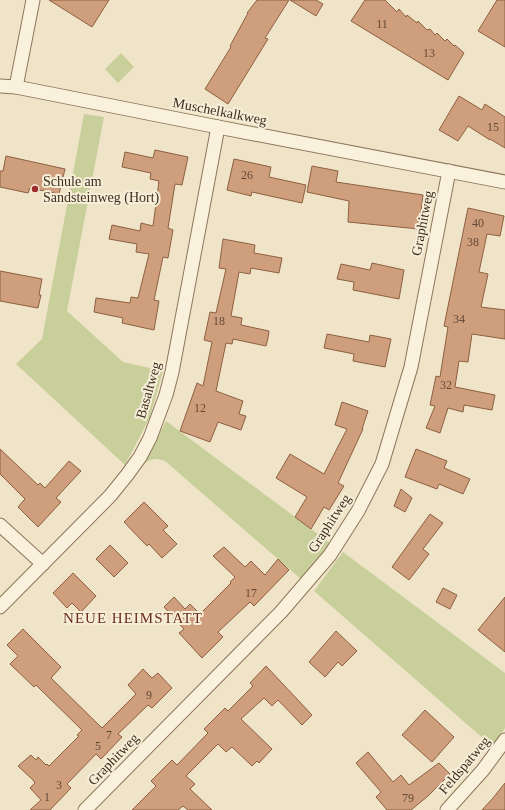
<svg xmlns="http://www.w3.org/2000/svg" width="505" height="810" font-family="'Times New Roman',serif">
<style>
.green{fill:#c9cf9b}
.building{fill:#cf9f7d;stroke:#8d5f41}
.lines{fill:none;stroke-linecap:round;stroke-linejoin:round}
.street-casing{stroke:#8d765c;stroke-width:15}
.street{stroke:#faf1dc;stroke-width:13}
.poi-dot{fill:#9e2a2b;stroke:#f7eed8;stroke-width:1.5}
.labels{text-anchor:middle;stroke-width:4;stroke-linejoin:round;paint-order:stroke}
.number-label{font-size:12px;fill:#624a37}
.street-label{font-size:14px;fill:#3d2e20;stroke:#f7eed8}
.poi-label{font-size:14px;fill:#3d2e20;stroke:#f7eed8;text-anchor:start}
.neighbourhood-label{font-size:15px;letter-spacing:1px;fill:#6b2e1e;stroke:#f7eed8}
</style>
<rect width="100%" height="100%" fill="#f0e4c8"/>
<g class="green">
<polygon points="121,53 134,67 118,83 105,69"/>
<polygon points="84,114 104,117 67,311 123,362 163,371 150,417 125,465 16,364 42,339"/>
<path d="M166,421L330,543L302,580L165,461C156,458 152,458 144,464Z"/>
<polygon points="343,552 505,673 505,728 493,747 314,591"/>
</g>
<g class="building">
<polygon points="49,0 109,0 92,27"/>
<polygon points="257,0 289,0 265,38 268,39 228,104 205,89 231,47 230,46 248,13 247,13"/>
<polygon points="290,0 316,0 323,4 316,16"/>
<polygon points="365,0 385,0 397,12 399,9 406,17 407,15 417,23 418,21 427,30 430,29 435,35 437,33 445,41 447,39 454,46 455,45 464,53 448,80 351,21"/>
<polygon points="497,0 505,0 505,47 478,31"/>
<polygon points="459,96 482,110 485,104 505,117 505,148 490,139 490,140 468,126 458,141 439,130"/>
<polygon points="155,150 188,157 182,185 175,184 168,228 173,230 168,258 163,257 154,300 159,301 154,330 122,323 123,318 94,312 96,298 130,303 131,297 138,298 149,254 136,252 137,244 109,239 112,225 140,231 141,223 153,226 159,181 150,179 151,173 122,167 125,152 153,158"/>
<polygon points="6,156 65,169 59,194 30,188 28,193 0,187 0,171 3,171"/>
<polygon points="234,159 271,167 269,177 306,185 302,203 252,192 251,196 227,190"/>
<polygon points="312,166 338,171 336,182 423,195 419,229 348,222 349,201 307,192"/>
<polygon points="468,208 504,216 500,236 487,234 479,272 488,274 481,307 505,310 505,339 472,334 468,362 459,361 455,387 495,395 492,410 464,405 463,412 448,408 440,433 426,428 435,406 430,405 436,376 440,377 448,327 444,326"/>
<polygon points="223,239 255,245 254,253 282,258 279,273 251,268 250,274 239,272 231,316 242,318 241,325 269,331 268,338 266,346 233,339 232,344 226,343 216,391 243,401 239,414 246,416 241,430 218,422 210,442 180,431 197,383 203,386 212,342 204,340 210,312 216,313 226,269 219,268"/>
<polygon points="372,263 404,270 399,299 353,290 354,282 337,279 341,264 370,270"/>
<polygon points="0,271 42,279 39,295 41,295 38,308 0,301"/>
<polygon points="327,334 369,342 370,335 391,339 385,367 353,361 354,354 324,348"/>
<polygon points="342,402 368,411 362,429 363,429 338,483 344,486 329,510 324,507 311,529 295,517 307,497 276,478 290,454 324,474 347,429 335,425"/>
<polygon points="0,449 38,485 40,483 45,488 69,461 81,471 56,498 61,502 38,527 18,507 25,499 0,474"/>
<polygon points="416,449 447,461 444,468 470,479 463,494 439,484 437,489 405,477"/>
<polygon points="401,489 412,498 405,512 394,506"/>
<polygon points="144,502 168,526 163,530 177,544 162,558 149,544 147,546 124,522"/>
<polygon points="430,514 443,523 423,549 429,554 409,580 392,567"/>
<polygon points="110,545 128,563 114,577 96,559"/>
<polygon points="224,547 245,567 251,561 265,575 278,559 289,570 254,606 250,602 218,632 223,637 202,658 179,633 184,629 164,607 174,597 185,609 190,604 200,614 231,583 230,582 235,577 213,556"/>
<polygon points="73,573 96,596 81,612 72,603 67,608 53,593"/>
<polygon points="443,588 457,595 450,609 436,602"/>
<polygon points="505,597 505,652 478,630"/>
<polygon points="23,629 61,667 51,678 102,728 136,694 128,685 143,669 152,678 158,673 172,688 152,708 148,705 118,734 122,737 101,759 96,754 67,784 71,788 50,810 30,810 41,800 30,788 35,783 33,780 18,766 31,755 36,760 38,757 46,765 47,764 49,766 79,736 77,735 82,730 40,689 36,685 34,687 10,664 18,656 7,645"/>
<polygon points="336,631 357,651 342,666 338,662 325,677 309,662"/>
<polygon points="266,666 312,715 302,725 278,700 272,706 264,698 241,719 272,749 259,763 257,761 252,766 232,747 226,752 218,744 186,776 195,784 190,789 212,810 188,810 183,806 178,810 132,810 156,786 151,781 172,760 177,765 208,733 204,729 225,708 228,711 253,686 250,683"/>
<polygon points="425,710 454,737 432,762 402,735"/>
<polygon points="368,752 393,782 401,775 409,785 439,763 450,774 428,796 411,810 387,810 376,797 381,792 356,763"/>
<polygon points="505,783 505,810 482,810 493,798"/>
</g>
<g class="lines">
<g class="street-casing">
<g id="street">
<polyline points="0,86 16,87 218,127 505,182"/>
<polyline points="16,87 33,0"/>
<polyline points="0,525 43,564"/>
<polyline points="0,607 110,496 127,475 140,457 150,438 166,395 172,372 218,127"/>
<polyline points="85,810 281,612 330,555 358,511 382,464 411,367 449,171"/>
<polyline points="447,810 483,770 505,740"/>
</g>
</g>
<use href="#street" class="street"/>
</g>
<circle class="poi-dot" cx="35" cy="189" r="4"/>
<g class="labels">
<g class="number-label">
<text x="382" y="28">11</text>
<text x="429" y="57">13</text>
<text x="493" y="131">15</text>
<text x="247" y="179">26</text>
<text x="478" y="227">40</text>
<text x="473" y="246">38</text>
<text x="459" y="323">34</text>
<text x="219" y="325">18</text>
<text x="446" y="389">32</text>
<text x="200" y="412">12</text>
<text x="251" y="597">17</text>
<text x="149" y="699">9</text>
<text x="109" y="739">7</text>
<text x="98" y="750">5</text>
<text x="59" y="789">3</text>
<text x="47" y="801">1</text>
<text x="408" y="802">79</text>
</g>
<g class="street-label">
<text transform="translate(220 111) rotate(11)" y="5">Muschelkalkweg</text>
<text transform="translate(422 223) rotate(-79)" y="5">Graphitweg</text>
<text transform="translate(148 390) rotate(-74)" y="5">Basaltweg</text>
<text transform="translate(329 523) rotate(-57)" y="5">Graphitweg</text>
<text transform="translate(113 759) rotate(-46)" y="5">Graphitweg</text>
<text transform="translate(464 765) rotate(-50)" y="5">Feldspatweg</text>
</g>
<g class="poi-label">
<text x="43" y="186">Schule am<tspan x="43" dy="16">Sandsteinweg (Hort)</tspan></text>
</g>
<g class="neighbourhood-label">
<text x="133" y="623">NEUE HEIMSTATT</text>
</g>
</g>
</svg>
